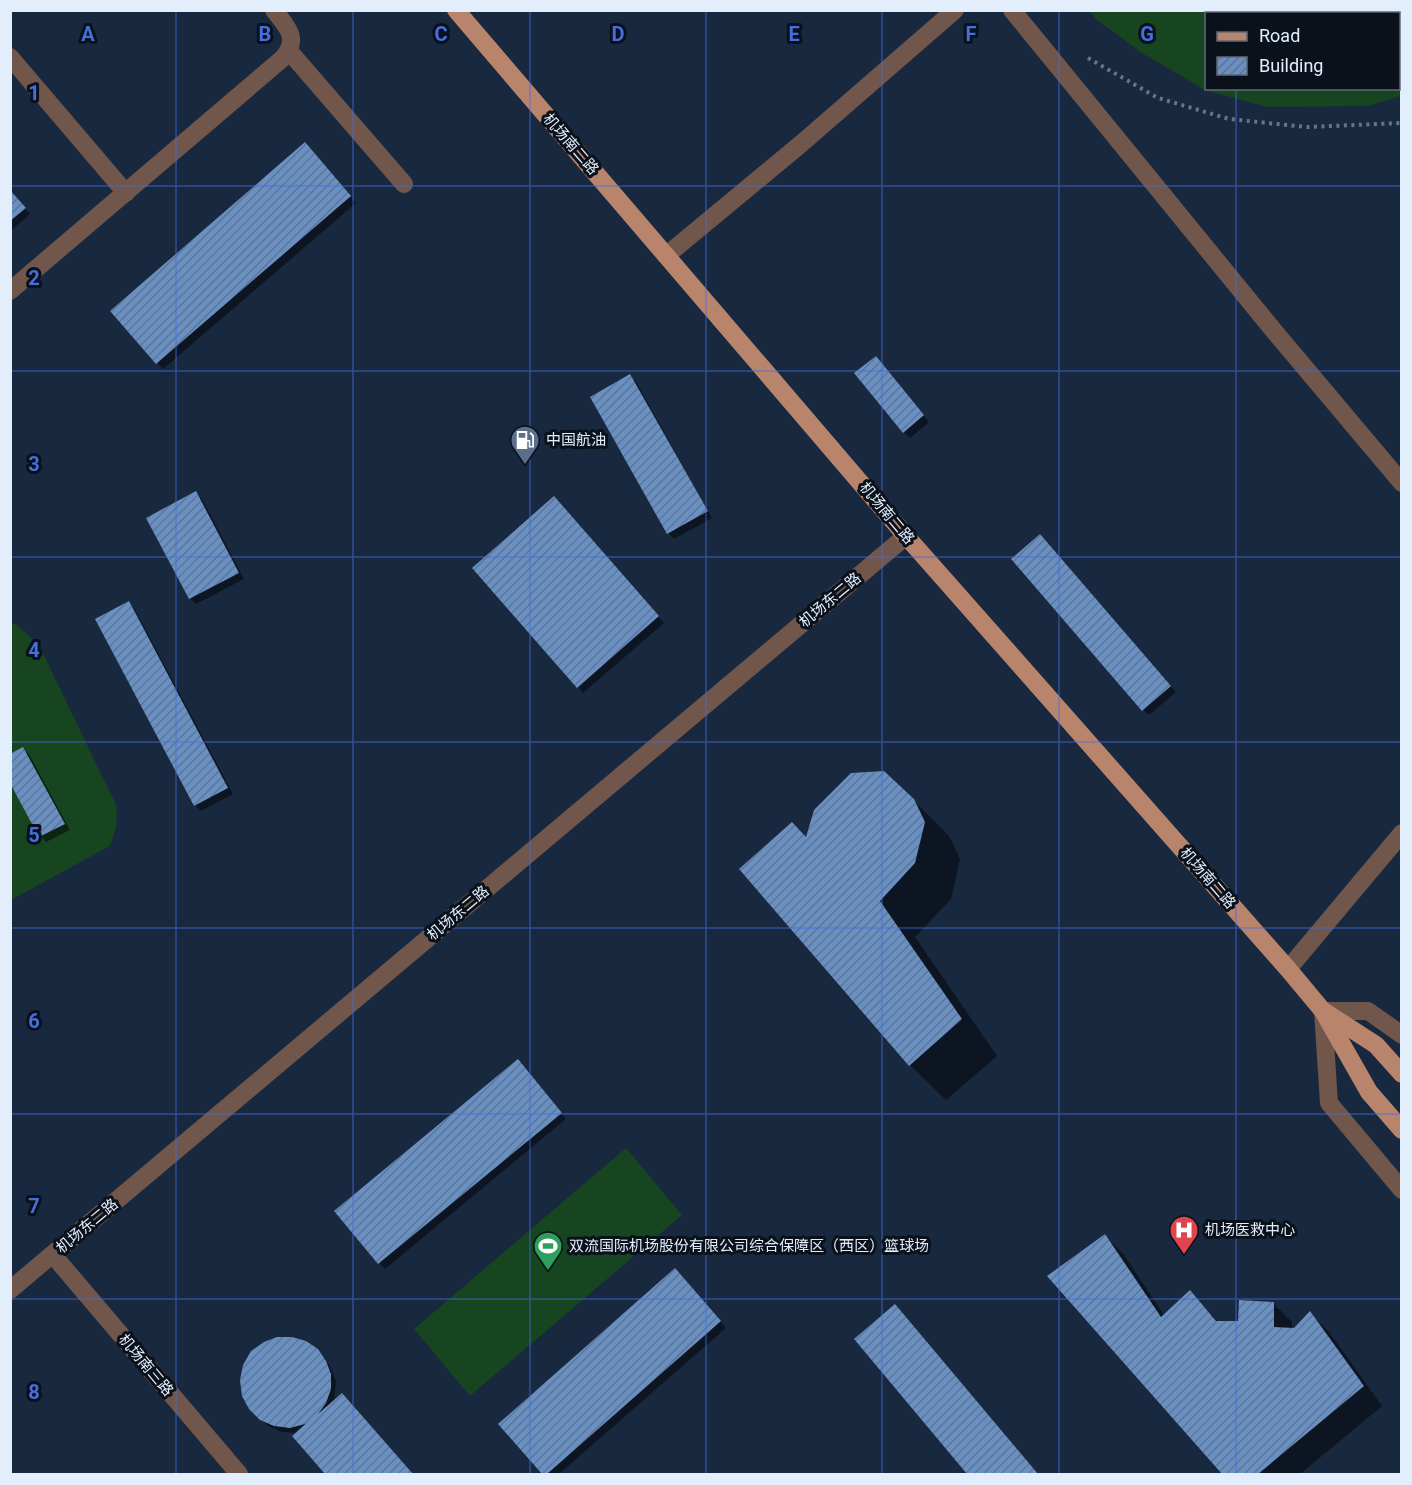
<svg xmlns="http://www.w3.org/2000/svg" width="1412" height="1485" font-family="Roboto,'Noto Sans SC',sans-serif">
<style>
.grass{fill:#164520;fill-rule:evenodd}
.shadow{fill:#0007}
.building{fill:url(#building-hatch)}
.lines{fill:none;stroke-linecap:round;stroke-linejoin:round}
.path{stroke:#677588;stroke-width:4;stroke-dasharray:3 4.5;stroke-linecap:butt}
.minor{stroke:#70564b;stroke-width:18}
.major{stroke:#b8846c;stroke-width:18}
.grid{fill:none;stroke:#456edf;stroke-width:1.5;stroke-opacity:0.55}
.labels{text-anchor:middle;stroke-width:6;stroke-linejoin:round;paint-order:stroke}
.street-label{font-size:15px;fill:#e3eefd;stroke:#0a111b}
.poi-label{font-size:15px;fill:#e3eefd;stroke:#0a111b;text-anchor:start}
.grid-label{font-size:20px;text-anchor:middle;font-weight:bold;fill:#456edf;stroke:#0a111b;stroke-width:6;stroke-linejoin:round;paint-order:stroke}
</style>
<defs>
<pattern id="building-hatch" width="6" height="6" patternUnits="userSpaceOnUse" patternTransform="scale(1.5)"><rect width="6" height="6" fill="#6a8fc1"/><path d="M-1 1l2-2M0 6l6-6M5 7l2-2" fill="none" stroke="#5d7698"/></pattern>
</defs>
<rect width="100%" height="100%" fill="#18283e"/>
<g class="grass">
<path d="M1089,11H1401V96L1368,106L1267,107L1205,90L1142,53L1096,19ZM1206,14H1398V88H1206Z"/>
<polygon points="11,623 16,624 39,645 117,807 116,828 110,846 11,900"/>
<polygon points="626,1148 682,1215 470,1396 414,1329"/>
</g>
<g class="shadow">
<polygon points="311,150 356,203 163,369 112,311"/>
<polygon points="10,191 30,214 10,232"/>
<polygon points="881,364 929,422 910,438 904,432"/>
<polygon points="630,376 636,382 712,518 674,539 668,533"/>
<polygon points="196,493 202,499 244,579 196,604 190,598 148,518"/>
<polygon points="560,503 664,623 583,693 578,687"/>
<polygon points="1046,542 1176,692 1149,715 1143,710"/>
<polygon points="128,603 134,608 233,794 201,811 195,805"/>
<polygon points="23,749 29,754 70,830 46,842 41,836 10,780"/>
<polygon points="913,800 949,836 960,859 951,899 915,937 997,1056 946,1100 910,1065 807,839"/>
<polygon points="524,1067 566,1119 385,1269 336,1212"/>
<polygon points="1105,1236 1124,1255 1164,1315 1190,1292 1218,1322 1239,1323 1273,1303 1292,1322 1292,1329 1295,1329 1310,1314 1329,1332 1382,1406 1300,1474 1224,1474 1049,1276"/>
<polygon points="681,1276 726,1328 559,1474 544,1474 500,1424"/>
<polygon points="901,1312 1037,1474 969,1474 856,1339"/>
<polygon points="323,1357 331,1368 336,1381 334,1401 347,1401 412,1474 327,1474 294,1437 298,1433 282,1432 268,1426 250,1408"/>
</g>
<g class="building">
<polygon points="305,142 351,196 156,364 110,311"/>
<polygon points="10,190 26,208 10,221"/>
<polygon points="876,356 924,415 903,433 854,373"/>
<polygon points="630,374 708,511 667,534 590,397"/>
<polygon points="196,491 239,573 189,599 146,518"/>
<polygon points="554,496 659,616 577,688 472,568"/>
<polygon points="1040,534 1171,686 1142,711 1011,559"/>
<polygon points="129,601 228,788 194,806 95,619"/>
<polygon points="23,747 65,824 39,837 10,783 10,754"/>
<polygon points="884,771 914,799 925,822 915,863 880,901 962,1019 909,1066 739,869 792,822 806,837 814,810 851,773"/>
<polygon points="518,1059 562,1113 378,1264 334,1211"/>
<polygon points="1105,1234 1161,1317 1190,1290 1216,1321 1238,1321 1239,1300 1274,1302 1274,1327 1294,1328 1310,1311 1364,1386 1258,1474 1222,1474 1047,1276"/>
<polygon points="675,1268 721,1321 547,1474 542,1474 498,1424"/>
<polygon points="895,1304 1038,1474 967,1474 854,1339"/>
<polygon points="277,1337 292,1337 306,1341 318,1349 326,1361 331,1374 331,1389 326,1403 318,1414 342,1393 413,1474 325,1474 292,1436 312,1418 305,1424 290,1428 274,1426 260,1420 249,1409 242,1396 240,1380 243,1365 251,1351 264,1342"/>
</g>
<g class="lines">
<polyline class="path" points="1088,58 1158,98 1229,119 1307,127 1402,123"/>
<g class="minor">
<polyline points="1012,10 1274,331 1402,483"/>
<polyline points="289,51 404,184"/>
<polyline points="10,57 126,193"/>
<polyline points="667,255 802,143 955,10"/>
<path d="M10,291L283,58C300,38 287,27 274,10"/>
<polyline points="1288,969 1402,833"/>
<polyline points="1402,1035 1368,1011 1323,1011 1329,1103 1402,1190"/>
<polyline points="53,1255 239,1474"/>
<polyline points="10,1290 906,536"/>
</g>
<g class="major">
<polyline points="456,10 906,536 1288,969 1323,1011 1369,1092 1402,1130"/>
<polyline points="1325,1012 1376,1045 1402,1074"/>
</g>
</g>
<path class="grid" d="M176,10V1474M353,10V1474M530,10V1474M706,10V1474M882,10V1474M1059,10V1474M1236,10V14M1236,88V1474M10,186H1402M10,371H1402M10,557H1402M10,742H1402M10,928H1402M10,1114H1402M10,1299H1402"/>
<defs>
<g id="fuel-pin" transform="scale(1.5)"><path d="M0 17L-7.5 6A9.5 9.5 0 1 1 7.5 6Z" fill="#5c6f8a" stroke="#0a111b"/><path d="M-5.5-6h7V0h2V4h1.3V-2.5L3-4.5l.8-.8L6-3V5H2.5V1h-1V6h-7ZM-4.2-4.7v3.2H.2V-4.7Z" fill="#fff"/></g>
<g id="hospital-pin" transform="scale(1.5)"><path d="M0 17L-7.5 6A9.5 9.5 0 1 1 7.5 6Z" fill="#e0444e" stroke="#0a111b"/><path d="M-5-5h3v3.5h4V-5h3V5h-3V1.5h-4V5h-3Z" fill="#fff"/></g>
<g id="stadium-pin" transform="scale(1.5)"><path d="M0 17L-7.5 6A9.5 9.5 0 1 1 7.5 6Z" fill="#2e9e5b" stroke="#0a111b"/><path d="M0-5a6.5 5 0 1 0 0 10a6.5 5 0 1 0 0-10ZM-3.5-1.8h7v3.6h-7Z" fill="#fff"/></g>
</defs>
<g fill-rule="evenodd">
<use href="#fuel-pin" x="525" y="440"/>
<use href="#hospital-pin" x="1184" y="1230"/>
<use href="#stadium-pin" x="548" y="1246"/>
</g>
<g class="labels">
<g class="street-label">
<text transform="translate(571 144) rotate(49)" y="5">机场南二路</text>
<text transform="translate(887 513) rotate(50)" y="5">机场南二路</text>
<text transform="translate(830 600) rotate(-40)" y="5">机场东二路</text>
<text transform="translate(1208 878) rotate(49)" y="5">机场南二路</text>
<text transform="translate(458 913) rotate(-40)" y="5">机场东二路</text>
<text transform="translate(87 1226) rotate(-40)" y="5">机场东二路</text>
<text transform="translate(146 1365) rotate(50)" y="5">机场南三路</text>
</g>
<g class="poi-label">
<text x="546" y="445">中国航油</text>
<text x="1205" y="1235">机场医救中心</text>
<text x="569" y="1251">双流国际机场股份有限公司综合保障区（西区）篮球场</text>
</g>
</g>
<g class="grid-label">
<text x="88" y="41">A</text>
<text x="265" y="41">B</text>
<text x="441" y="41">C</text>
<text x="618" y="41">D</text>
<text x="794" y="41">E</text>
<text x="971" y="41">F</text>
<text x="1147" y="41">G</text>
<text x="34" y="100">1</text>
<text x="34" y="285">2</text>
<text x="34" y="471">3</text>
<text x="34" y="657">4</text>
<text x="34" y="842">5</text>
<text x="34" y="1028">6</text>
<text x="34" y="1213">7</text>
<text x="34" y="1399">8</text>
</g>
<rect width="1412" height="1485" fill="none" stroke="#e3eefd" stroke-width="24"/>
<rect x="1205" y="12" width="195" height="78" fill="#0a111b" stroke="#616975" stroke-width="1.5"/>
<rect x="1217" y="32" width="30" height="9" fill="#b8846c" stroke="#616975" stroke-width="1.5"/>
<text x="1259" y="42" font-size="18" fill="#e3eefd">Road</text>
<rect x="1217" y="57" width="30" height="18" fill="url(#building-hatch)" stroke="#616975" stroke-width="1.5"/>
<text x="1259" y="72" font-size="18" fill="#e3eefd">Building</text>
</svg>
